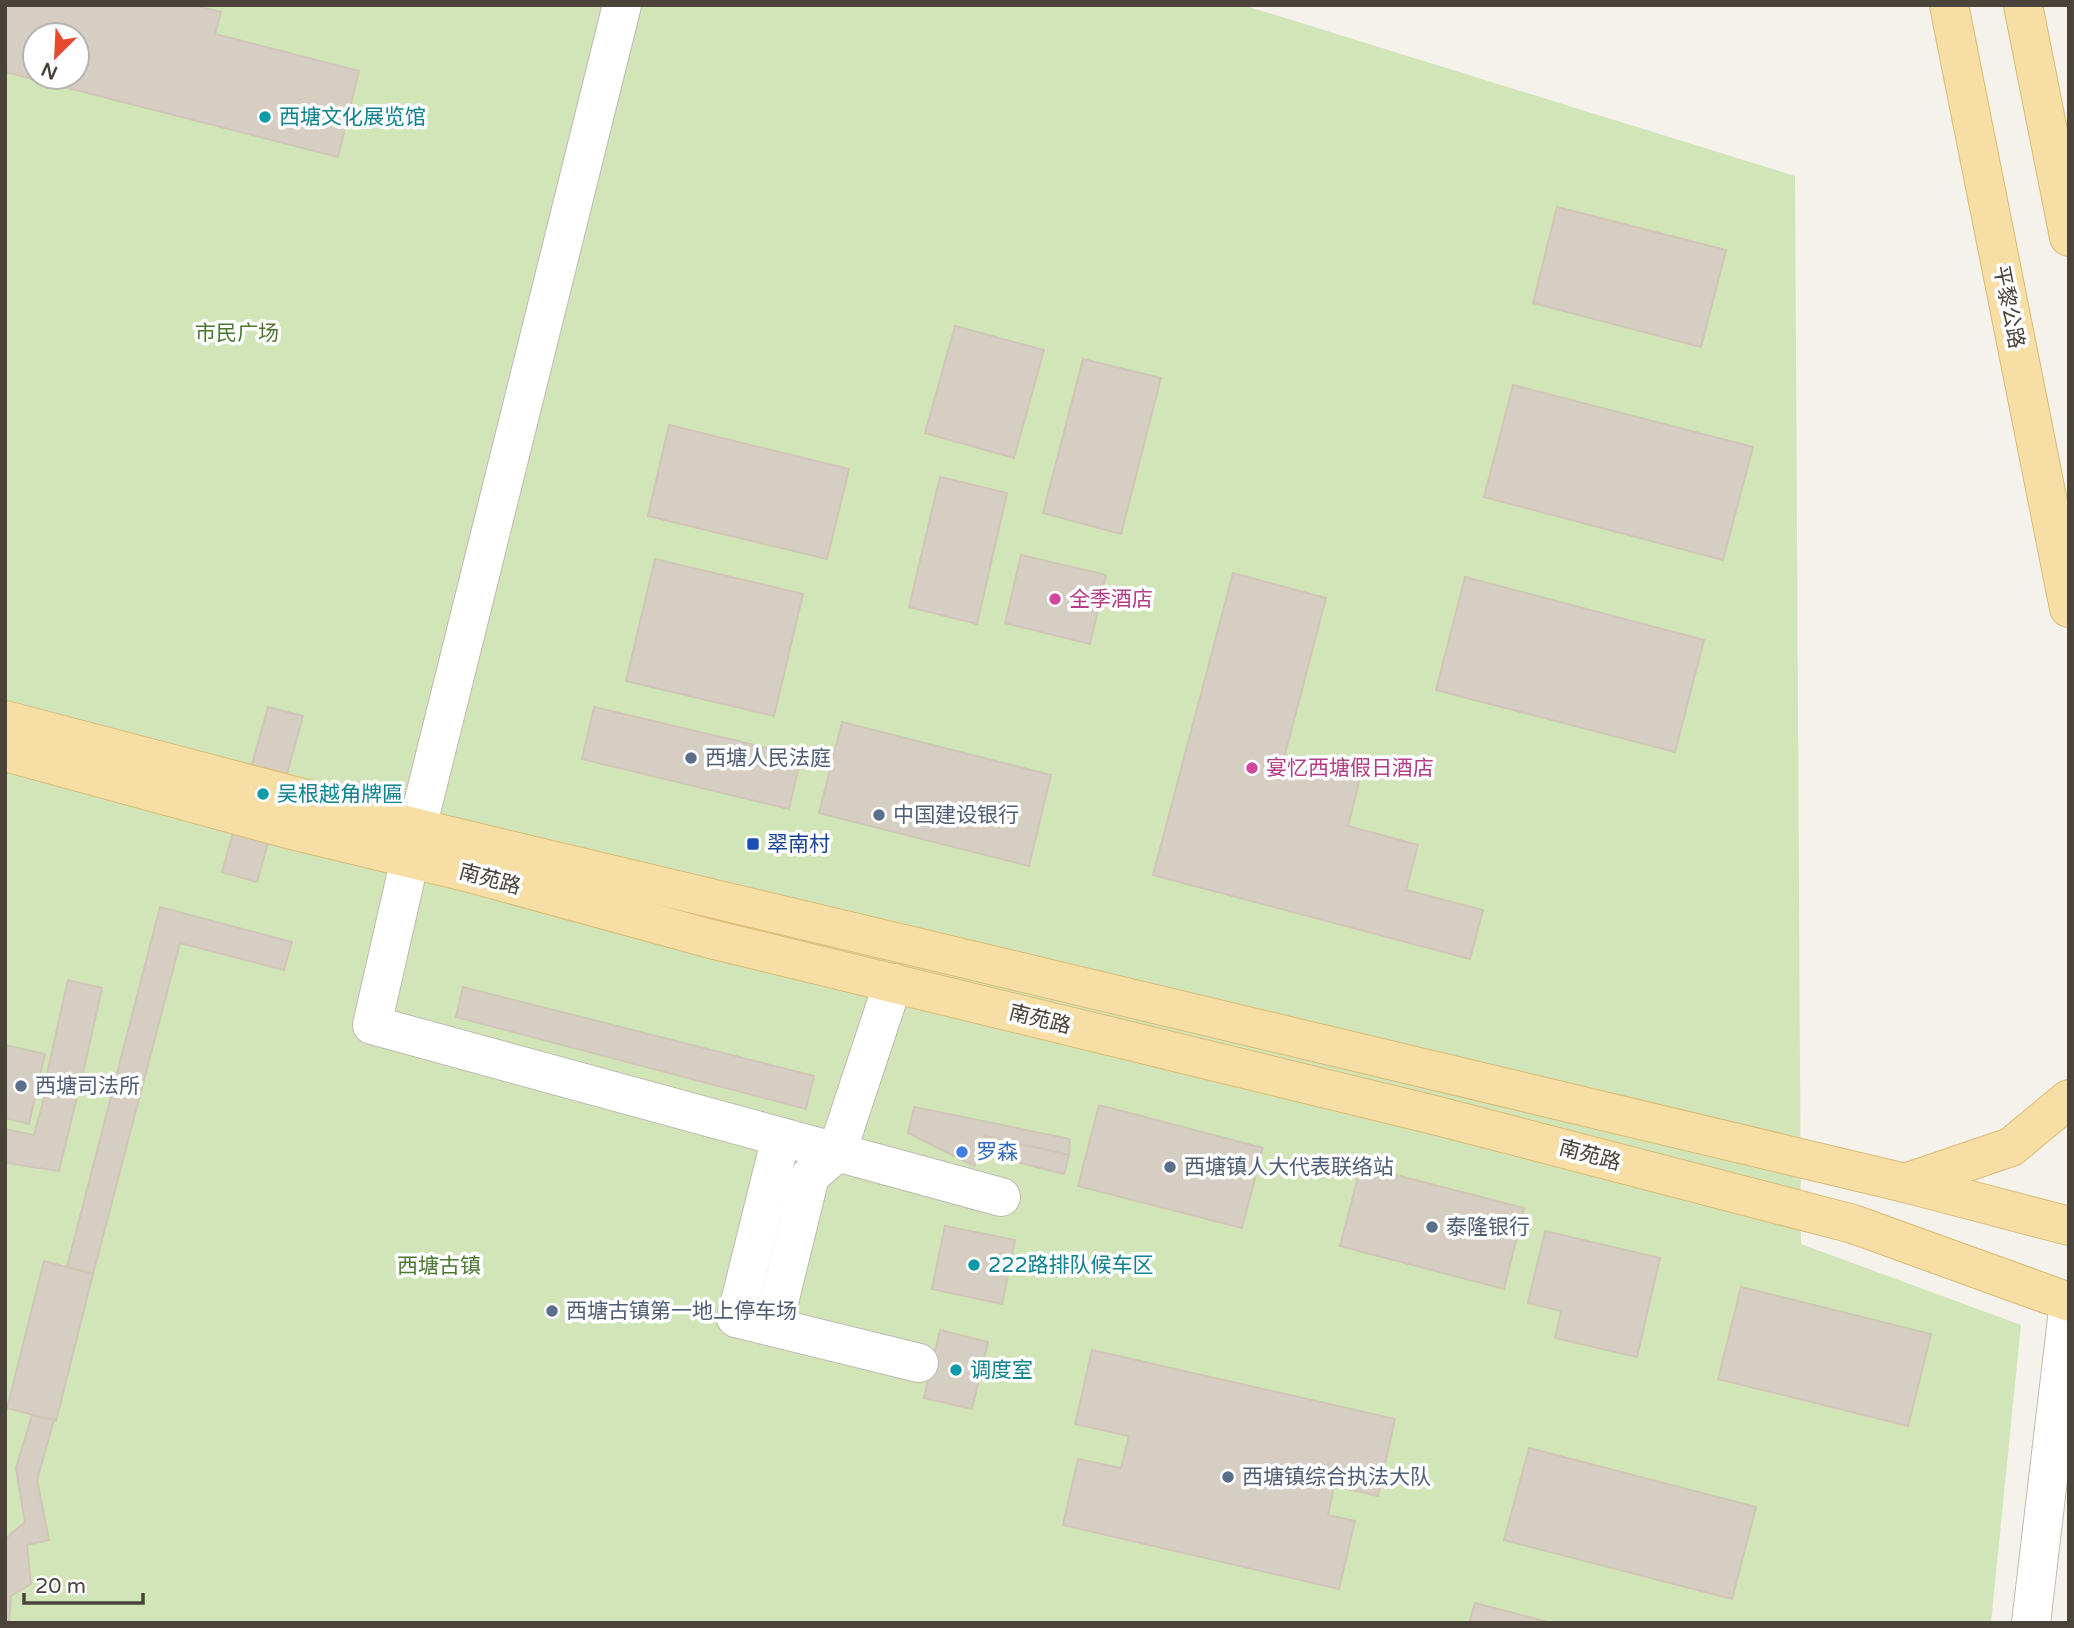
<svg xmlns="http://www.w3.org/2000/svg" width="2074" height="1628" font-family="'Varela Round','Noto Sans SC',sans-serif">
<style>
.green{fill:#d1e5b9;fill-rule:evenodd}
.building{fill:#d6cec2;stroke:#d0c6b6;stroke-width:2;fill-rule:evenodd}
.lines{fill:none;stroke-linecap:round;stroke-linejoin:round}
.minor-casing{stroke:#c0baaf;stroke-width:40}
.major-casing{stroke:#dbbb74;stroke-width:40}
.minor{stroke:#fff;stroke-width:38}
.major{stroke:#f6dea4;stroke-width:38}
.culture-dot{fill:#0f9aa8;stroke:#fff;stroke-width:2.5}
.hotel-dot{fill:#d1479c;stroke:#fff;stroke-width:2.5}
.service-dot{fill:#5c6f8a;stroke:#fff;stroke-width:2.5}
.transit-dot{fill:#1a4fb4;stroke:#fff;stroke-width:2.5}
.shop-dot{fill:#3f7fe0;stroke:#fff;stroke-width:2.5}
.labels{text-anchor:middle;stroke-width:7;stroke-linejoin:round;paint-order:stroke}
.culture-label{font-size:21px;fill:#0d838f;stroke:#fff;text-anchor:start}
.street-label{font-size:21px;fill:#49433a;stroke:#fff}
.park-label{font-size:21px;fill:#4c7731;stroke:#fff}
.hotel-label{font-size:21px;fill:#b23c85;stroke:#fff;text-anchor:start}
.service-label{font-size:21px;fill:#4e5e75;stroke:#fff;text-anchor:start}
.transit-label{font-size:21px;fill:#164399;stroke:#fff;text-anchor:start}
.shop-label{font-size:21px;fill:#366cbe;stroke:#fff;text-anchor:start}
</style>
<rect width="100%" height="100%" fill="#f5f2ec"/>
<path class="green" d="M5,5H1243L1795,176L1801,1244L2021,1325L1991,1623H5ZM35,35H77V77H35Z"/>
<g class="building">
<path d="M5,5H193L221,12L215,34L359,71L338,157L5,72ZM35,35H77V77H35Z"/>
<polygon points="1557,207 1726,250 1701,347 1533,303"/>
<polygon points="955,326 1044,350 1014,458 925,433"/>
<polygon points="1083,359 1161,378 1121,534 1043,513"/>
<polygon points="1513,385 1753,447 1723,560 1484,497"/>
<polygon points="669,425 849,469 827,559 648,516"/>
<polygon points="940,477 1007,493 977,624 909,607"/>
<polygon points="1021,555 1106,575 1090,644 1005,623"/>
<polygon points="655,559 803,594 774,716 626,681"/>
<polygon points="1233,573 1326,598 1284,758 1360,778 1348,826 1418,845 1406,890 1483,910 1470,959 1153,875"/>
<polygon points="1465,577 1704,640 1675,752 1436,690"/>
<polygon points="268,707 303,716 257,882 222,872"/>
<polygon points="594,707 801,756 789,809 582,759"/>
<polygon points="842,722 1051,775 1029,866 819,813"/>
<polygon points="160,907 292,942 284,970 180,943 93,1274 67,1267"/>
<polygon points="68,980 102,988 80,1086 46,1078"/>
<polygon points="463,987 814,1076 806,1109 456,1017"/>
<polygon points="5,1045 45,1054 29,1124 5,1118"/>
<polygon points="47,1087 78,1093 59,1171 5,1163 5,1129 34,1135"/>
<polygon points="1099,1105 1263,1148 1242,1228 1078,1186"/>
<polygon points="914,1107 1070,1139 1069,1155 985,1136 981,1153 974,1166 908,1133"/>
<polygon points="985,1136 1069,1155 1064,1174 981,1153"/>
<polygon points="1361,1166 1524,1208 1504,1289 1340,1246"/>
<polygon points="945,1226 1015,1240 1002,1304 932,1289"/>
<polygon points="1545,1231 1660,1258 1637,1357 1555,1338 1561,1311 1528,1303"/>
<polygon points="44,1261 93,1274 56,1421 7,1408"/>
<polygon points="1741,1287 1931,1334 1908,1426 1718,1379"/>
<polygon points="940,1330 988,1342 972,1409 924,1398"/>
<polygon points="1092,1350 1395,1419 1378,1496 1334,1486 1328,1515 1355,1521 1339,1589 1063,1525 1078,1459 1121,1468 1129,1436 1075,1424"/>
<polygon points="32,1415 54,1420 37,1480 49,1540 27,1545 31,1584 11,1596 9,1623 5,1623 5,1539 25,1522 16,1468"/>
<polygon points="1529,1448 1756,1507 1732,1599 1504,1540"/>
<polygon points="1475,1603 1552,1623 1469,1623"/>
</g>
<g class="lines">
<g class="minor-casing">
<g id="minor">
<polyline points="622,5 417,828 372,1025 1001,1197"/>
<polyline points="781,1137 736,1318 919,1363"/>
<polyline points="773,1327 810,1176 837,1152 893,983"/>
<polyline points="2031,1623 2069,1302"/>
</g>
</g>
<g class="major-casing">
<g id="major">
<polyline points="1949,5 2069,608"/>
<polyline points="2023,5 2069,237"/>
<polyline points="5,720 417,828 1905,1183 2069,1226"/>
<polyline points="5,752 288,829 470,873 711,939 1438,1116 1853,1224 2069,1302"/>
<polyline points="1905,1183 2011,1147 2069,1099"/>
</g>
</g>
<use href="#minor" class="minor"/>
<use href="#major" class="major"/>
</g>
<g class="culture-dot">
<circle cx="265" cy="117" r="7"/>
<circle cx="263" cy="794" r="7"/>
<circle cx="974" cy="1265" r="7"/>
<circle cx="956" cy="1370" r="7"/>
</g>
<g class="hotel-dot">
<circle cx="1055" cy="599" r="7"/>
<circle cx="1252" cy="768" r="7"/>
</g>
<g class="service-dot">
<circle cx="691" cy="758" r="7"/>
<circle cx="879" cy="815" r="7"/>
<circle cx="21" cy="1086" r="7"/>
<circle cx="1170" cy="1167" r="7"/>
<circle cx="1432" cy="1227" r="7"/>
<circle cx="552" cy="1311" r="7"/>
<circle cx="1228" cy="1477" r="7"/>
</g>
<rect class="transit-dot" x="746" y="837" width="14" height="14" rx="3.5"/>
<circle class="shop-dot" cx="962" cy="1152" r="7"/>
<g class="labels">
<g class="culture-label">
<text x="279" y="124">西塘文化展览馆</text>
<text x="277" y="801">吴根越角牌匾</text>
<text x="988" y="1272">222路排队候车区</text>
<text x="970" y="1377">调度室</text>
</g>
<g class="street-label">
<text transform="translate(2009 307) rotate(79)" y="7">平黎公路</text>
<text transform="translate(490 879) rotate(15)" y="7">南苑路</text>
<text transform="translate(1040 1019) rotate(14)" y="7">南苑路</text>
<text transform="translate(1590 1155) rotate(15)" y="7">南苑路</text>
</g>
<g class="park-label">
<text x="237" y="340">市民广场</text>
<text x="439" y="1273">西塘古镇</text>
</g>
<g class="hotel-label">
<text x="1069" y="606">全季酒店</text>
<text x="1266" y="775">宴忆西塘假日酒店</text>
</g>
<g class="service-label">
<text x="705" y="765">西塘人民法庭</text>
<text x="893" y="822">中国建设银行</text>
<text x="35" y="1093">西塘司法所</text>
<text x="1184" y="1174">西塘镇人大代表联络站</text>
<text x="1446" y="1234">泰隆银行</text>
<text x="566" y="1318">西塘古镇第一地上停车场</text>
<text x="1242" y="1484">西塘镇综合执法大队</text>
</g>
<g class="transit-label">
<text x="767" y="851">翠南村</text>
</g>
<g class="shop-label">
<text x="976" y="1159">罗森</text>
</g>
</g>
<rect width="2074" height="1628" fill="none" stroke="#49433a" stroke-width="14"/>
<g transform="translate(56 56) rotate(204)"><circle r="33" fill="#ffffff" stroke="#b6b4b0" stroke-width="2"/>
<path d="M0-5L12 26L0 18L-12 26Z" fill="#e84a30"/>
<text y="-10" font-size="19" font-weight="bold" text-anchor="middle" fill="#49433a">N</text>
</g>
<path d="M24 1593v10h119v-10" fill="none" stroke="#49433a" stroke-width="3.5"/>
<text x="35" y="1593" font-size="21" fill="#49433a" stroke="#ffffff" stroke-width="5" paint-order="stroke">20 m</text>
</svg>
